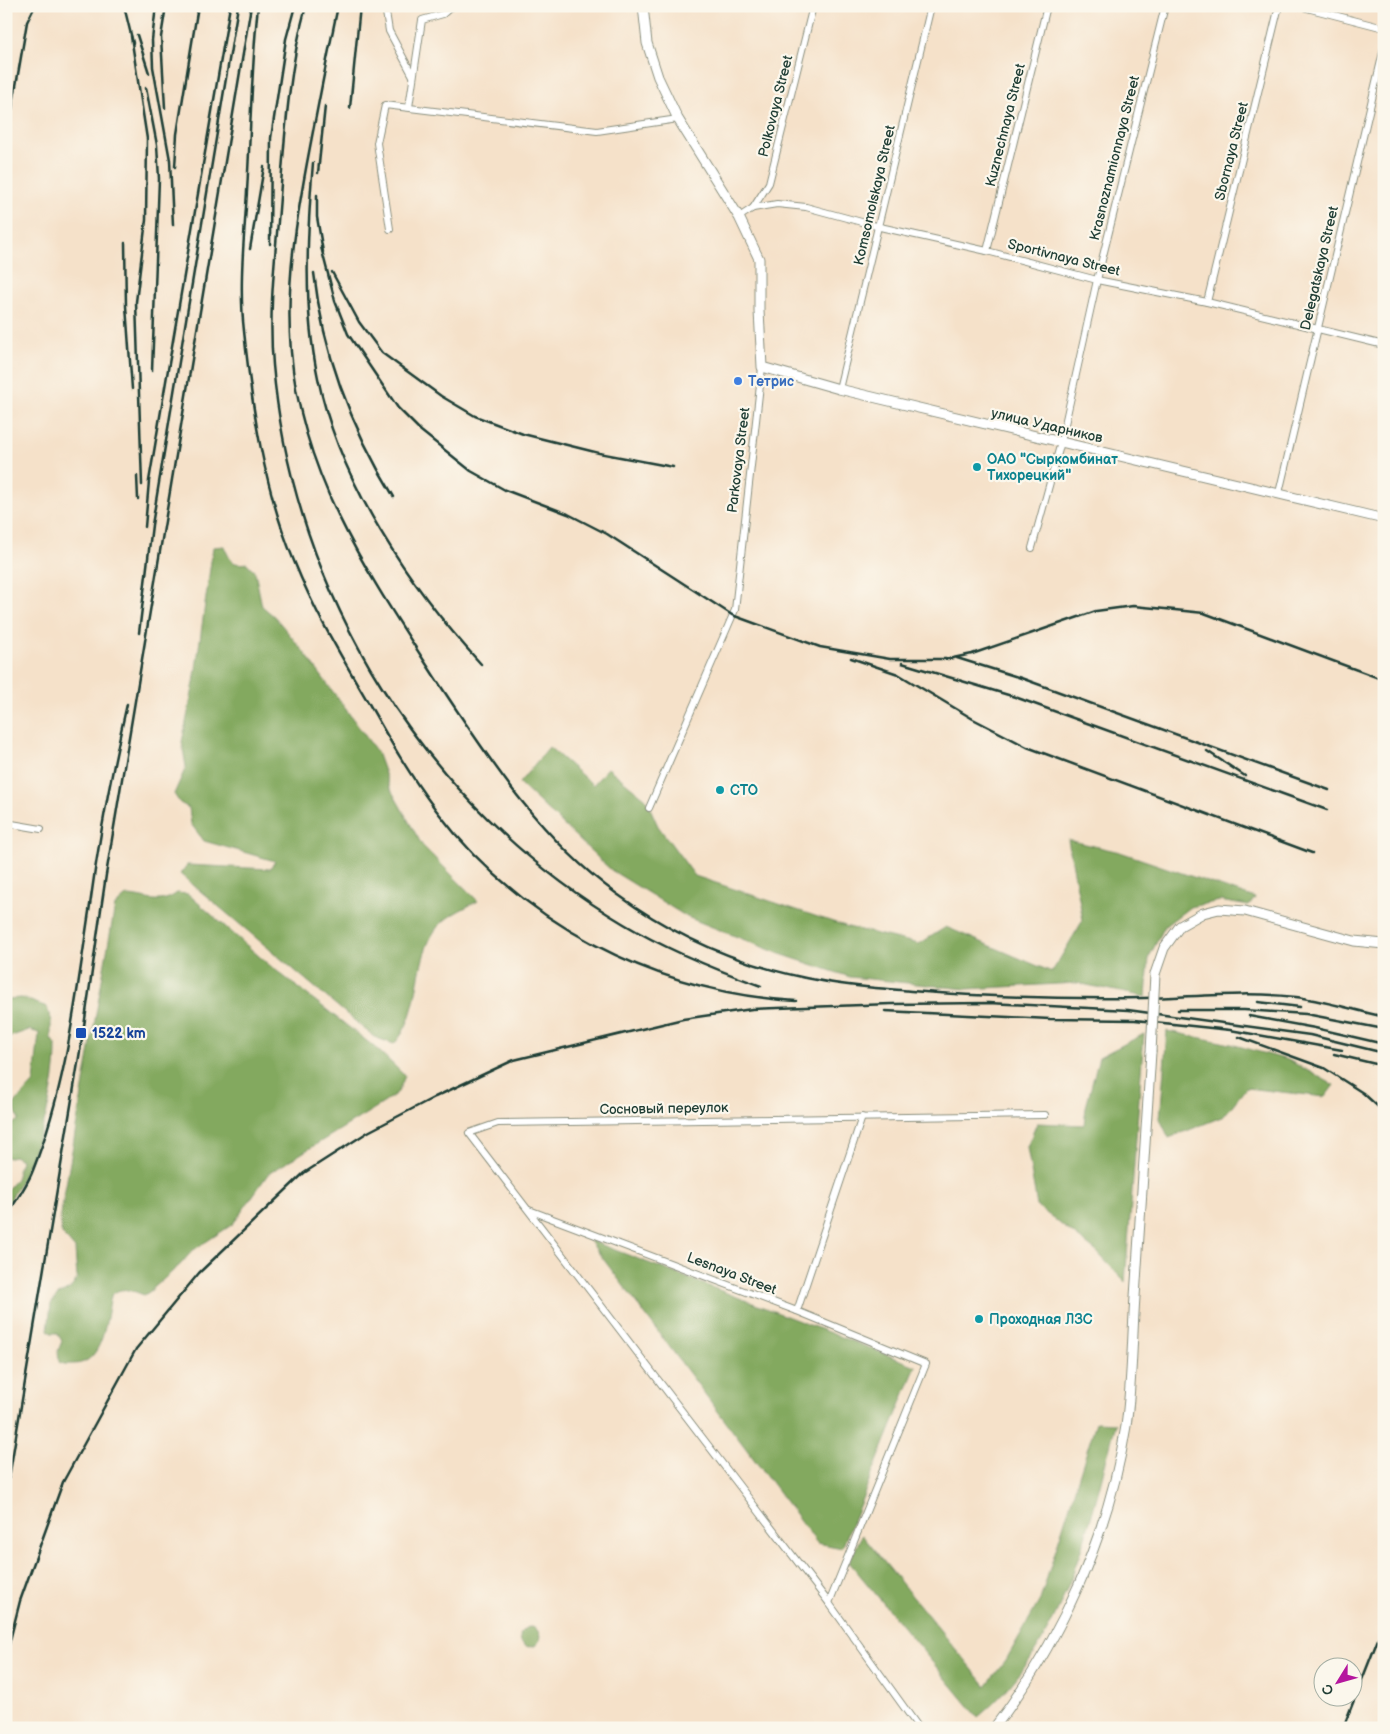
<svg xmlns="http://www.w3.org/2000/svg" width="1390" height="1734" font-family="'Balsamiq Sans',sans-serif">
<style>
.forest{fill:#83a95f;stroke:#51734a}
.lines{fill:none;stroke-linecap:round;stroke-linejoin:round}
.street-casing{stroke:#8a8f7e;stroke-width:8}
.secondary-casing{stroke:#8a8f7e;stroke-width:11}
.street{stroke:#fff;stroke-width:6}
.secondary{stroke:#fff;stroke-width:9}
.rail{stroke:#1f3d34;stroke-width:2.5}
.secondary-bridge-casing{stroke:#8a8f7e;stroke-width:11;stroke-linecap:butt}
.secondary-bridge{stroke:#fff;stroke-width:9}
.shop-dot{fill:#3f7fe0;stroke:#fbf7ec;stroke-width:2}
.culture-dot{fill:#0f9aa8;stroke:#fbf7ec;stroke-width:2}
.transit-dot{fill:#1a4fb4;stroke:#fbf7ec;stroke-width:2}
.labels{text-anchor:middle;stroke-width:4.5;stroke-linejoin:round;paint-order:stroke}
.street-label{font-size:14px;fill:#1f3d34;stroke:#fbf7ec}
.shop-label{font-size:14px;font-weight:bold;fill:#366cbe;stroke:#fbf7ec;text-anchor:start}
.culture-label{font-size:14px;font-weight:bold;fill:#0d838f;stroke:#fbf7ec;text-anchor:start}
.transit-label{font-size:14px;font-weight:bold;fill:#164399;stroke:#fbf7ec;text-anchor:start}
</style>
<rect width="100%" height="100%" fill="#fbf7ec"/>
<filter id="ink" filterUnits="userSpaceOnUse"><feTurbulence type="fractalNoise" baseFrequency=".02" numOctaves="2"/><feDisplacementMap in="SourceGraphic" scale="10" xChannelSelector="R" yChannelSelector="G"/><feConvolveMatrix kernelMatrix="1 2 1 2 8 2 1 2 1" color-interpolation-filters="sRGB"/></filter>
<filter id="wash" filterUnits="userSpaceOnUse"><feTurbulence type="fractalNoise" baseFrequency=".0096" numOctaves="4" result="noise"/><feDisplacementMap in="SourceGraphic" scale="20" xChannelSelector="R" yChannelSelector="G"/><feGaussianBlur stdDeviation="1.12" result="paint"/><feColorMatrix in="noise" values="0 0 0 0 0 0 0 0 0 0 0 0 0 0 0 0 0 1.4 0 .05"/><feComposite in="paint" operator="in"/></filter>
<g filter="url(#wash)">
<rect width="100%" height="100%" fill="#f5e1c9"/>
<g class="forest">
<path d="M224,546C230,559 231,566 247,563L255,572L262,606L275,617L304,652L377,752L390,788L422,845L478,901C463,909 443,917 434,932C413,965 422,1014 394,1044L374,1037L180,874L187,865L270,869L275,861L204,841L191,824L189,808L180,803L174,794L186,767L182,742L194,683L213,547Z"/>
<polygon points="549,747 593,785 608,768 646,799 658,826 695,876 848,927 919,944 946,927 1052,972 1083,920 1068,840 1120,852 1255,898 1249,906 1220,901 1190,907 1165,926 1149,957 1146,997 1077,983 966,989 850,977 780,954 687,917 611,870 519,783"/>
<path d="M177,893L188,894L268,964L377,1049L405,1076L398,1092L385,1102L268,1174L233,1224L192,1251L181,1264L149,1292L144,1295C133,1291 120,1285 111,1296C106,1318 104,1364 74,1364C68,1364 64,1365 59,1362L58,1351L62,1341L57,1333H51L48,1330L51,1304L57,1296L71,1288L77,1279L75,1249L62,1234L60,1219L115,906L126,896C145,896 159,907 177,893Z"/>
<path d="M22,998L47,1007L51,1021V1039L56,1044C57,1098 34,1162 6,1207V1191L16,1179L21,1160L14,1156L6,1158V1116L12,1124L19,1120L13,1105L34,1082L39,1033L29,1030L6,1038V999Z"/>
<polygon points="1167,1031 1231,1044 1288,1060 1334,1085 1325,1097 1246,1088 1224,1116 1169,1138 1160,1119"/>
<polygon points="1144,1034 1125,1282 1097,1252 1037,1206 1027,1147 1037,1123 1084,1125 1086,1107 1099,1057"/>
<polygon points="589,1240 916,1366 842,1548 817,1543"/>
<path d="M1096,1422L1116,1423C1089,1526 1065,1646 978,1717L849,1562L862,1535L986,1686L1006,1660L1040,1600Z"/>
<circle cx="530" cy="1637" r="10"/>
</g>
</g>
<g filter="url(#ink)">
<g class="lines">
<g class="street-casing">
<g id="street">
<polyline points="385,6 389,31 413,76"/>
<polyline points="1299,6 1384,28"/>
<polyline points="409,107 422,20 443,14 452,6"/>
<polyline points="753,208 769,183 813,6"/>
<polyline points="739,217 753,208 777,204 806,207 880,227 987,251 1097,280 1207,302 1384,345"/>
<polyline points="390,229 377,143 385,105 597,131 678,119"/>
<polyline points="987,251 1047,6"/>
<polyline points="1207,302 1279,6"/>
<polyline points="839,389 931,6"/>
<polyline points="1279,493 1384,48"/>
<polyline points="1032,548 1061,442 1097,280 1165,6"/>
<polyline points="649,808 735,610 762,367"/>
<polyline points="6,823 41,829"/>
<polyline points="529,1210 797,1311 926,1364 829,1603"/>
<polyline points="797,1311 862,1117"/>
<polyline points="919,1728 829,1603 469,1133 498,1123 1045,1115"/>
</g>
</g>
<g class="secondary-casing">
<g id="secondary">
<polyline points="643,6 647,43 658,77 678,119 739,217 759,259 759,311 762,367 839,389 1384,519"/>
<polyline points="1155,974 1164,948 1180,926 1203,913 1219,909 1245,911 1354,941 1384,944"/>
<path d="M994,1728C1061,1641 1109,1534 1126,1426C1132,1384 1132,1340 1135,1297C1140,1216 1146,1134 1151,1052"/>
</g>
</g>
<use href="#street" class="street"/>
<use href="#secondary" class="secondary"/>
<g class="rail">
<polyline points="124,6 133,43"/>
<polyline points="156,6 152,40 153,67 170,160 173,225"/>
<path d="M258,6C252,61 251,117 248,172C246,224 238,279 244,331C252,408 264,489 294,561C314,611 341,656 368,702C389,739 410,776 436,810C522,924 654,992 796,1001"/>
<path d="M306,6C289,68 285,133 280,197C276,252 268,309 273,365C293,595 425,806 624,924C667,950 714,969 761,986"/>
<path d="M338,6C328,53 319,100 310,147C297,215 285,282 291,352C302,477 368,574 434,676C487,756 538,837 617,894C678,939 747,968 822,981C851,987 881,988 911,991C988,997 1066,999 1144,998C1194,997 1246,991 1296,997C1325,1001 1355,1010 1384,1017"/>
<polyline points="137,35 149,73"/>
<polyline points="131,36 147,139 146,220 136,302 142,485"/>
<polyline points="146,88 157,145 159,179 152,371"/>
<polyline points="165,108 161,37 166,6"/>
<polyline points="350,108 360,6"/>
<polyline points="6,144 27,22 35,6"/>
<path d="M313,163C307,234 303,308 318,378C339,482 410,587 481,664"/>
<polyline points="175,167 177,134 198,6"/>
<polyline points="318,173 325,106"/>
<polyline points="317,195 317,217 323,252"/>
<polyline points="125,243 126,306 132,389"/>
<polyline points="270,244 271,138 286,39 295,6"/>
<polyline points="321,247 335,301 348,334 398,408 421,431 471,471 505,490 568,514 607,534 732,615 820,647 890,659 948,659 972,654 1096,611 1133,606 1165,609 1204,613 1384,680"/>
<polyline points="250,249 264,167"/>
<polyline points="332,272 359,322 382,353 441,396 475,416 523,434 599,453 673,467"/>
<path d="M314,273C323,353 352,429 394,497"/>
<polyline points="137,476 138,499"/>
<polyline points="145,527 149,481 230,6"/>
<polyline points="139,633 152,525 238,6"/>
<polyline points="851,658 898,674 973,719 1027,747 1312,853"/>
<polyline points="957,658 1021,678 1329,790"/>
<polyline points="902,663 1015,697 1327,810"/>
<polyline points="1207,751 1245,776"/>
<polyline points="1258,1002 1300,1007"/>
<polyline points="1178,1010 1244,1010 1306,1014 1384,1029"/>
<polyline points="885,1011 1050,1019 1135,1020 1230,1030 1342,1050"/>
<polyline points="1249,1016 1315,1028 1384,1044"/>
<polyline points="1239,1037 1324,1068 1363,1093 1384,1112"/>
<polyline points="1334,1054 1384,1066"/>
<path d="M6,1216C15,1202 27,1186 33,1170C67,1085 76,996 90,905C99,837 112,770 127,704"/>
<polyline points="6,1496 83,1033 106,875 251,6"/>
<polyline points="6,1656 20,1601 63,1482 136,1349 199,1273 304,1173 368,1132 435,1097 514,1060 683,1019 752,1009 891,1004 988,1003 1128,1010 1310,1035 1384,1053"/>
<polyline points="1343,1728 1384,1624"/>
</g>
<g class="secondary-bridge-casing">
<polyline id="secondary-bridge" points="1151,1052 1155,974"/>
</g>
<use href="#secondary-bridge" class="secondary-bridge"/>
</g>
</g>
<circle class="shop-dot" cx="738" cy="381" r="5"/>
<g class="culture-dot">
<circle cx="977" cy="467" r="5"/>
<circle cx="720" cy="790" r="5"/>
<circle cx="979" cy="1319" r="5"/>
</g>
<rect class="transit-dot" x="75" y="1027" width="12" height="12" rx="2.5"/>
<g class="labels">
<g class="street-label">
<text transform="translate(775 106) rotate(-76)" y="5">Polkovaya Street</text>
<text transform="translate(1005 125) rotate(-76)" y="5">Kuznechnaya Street</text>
<text transform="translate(1231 151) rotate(-76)" y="5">Sbornaya Street</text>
<text transform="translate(1114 158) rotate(-76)" y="5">Krasnoznamionnaya Street</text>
<text transform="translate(874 195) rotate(-77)" y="5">Komsomolskaya Street</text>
<text transform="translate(1064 257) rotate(14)" y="5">Sportivnaya Street</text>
<text transform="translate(1319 268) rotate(-77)" y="5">Delegatskaya Street</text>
<text transform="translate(1047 425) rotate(13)" y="5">улица Ударников</text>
<text transform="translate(738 460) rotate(-83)" y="5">Parkovaya Street</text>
<text transform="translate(664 1108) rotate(-1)" y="5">Сосновый переулок</text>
<text transform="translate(732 1273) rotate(21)" y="5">Lesnaya Street</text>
</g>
<g class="shop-label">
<text x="748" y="386">Тетрис</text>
</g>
<g class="culture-label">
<text x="987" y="464">ОАО "Сыркомбинат<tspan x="987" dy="16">Тихорецкий"</tspan></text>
<text x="730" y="795">СТО</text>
<text x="989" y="1324">Проходная ЛЗС</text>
</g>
<g class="transit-label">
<text x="92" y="1038">1522 km</text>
</g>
</g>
<rect width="1390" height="1734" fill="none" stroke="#fbf7ec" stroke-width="25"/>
<g transform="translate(1338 1682) rotate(233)"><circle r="24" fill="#fbf7ec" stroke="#a3ada2"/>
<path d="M0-4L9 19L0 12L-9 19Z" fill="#b5179e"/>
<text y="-8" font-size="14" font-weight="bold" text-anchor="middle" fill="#1f3d34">С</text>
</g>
</svg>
